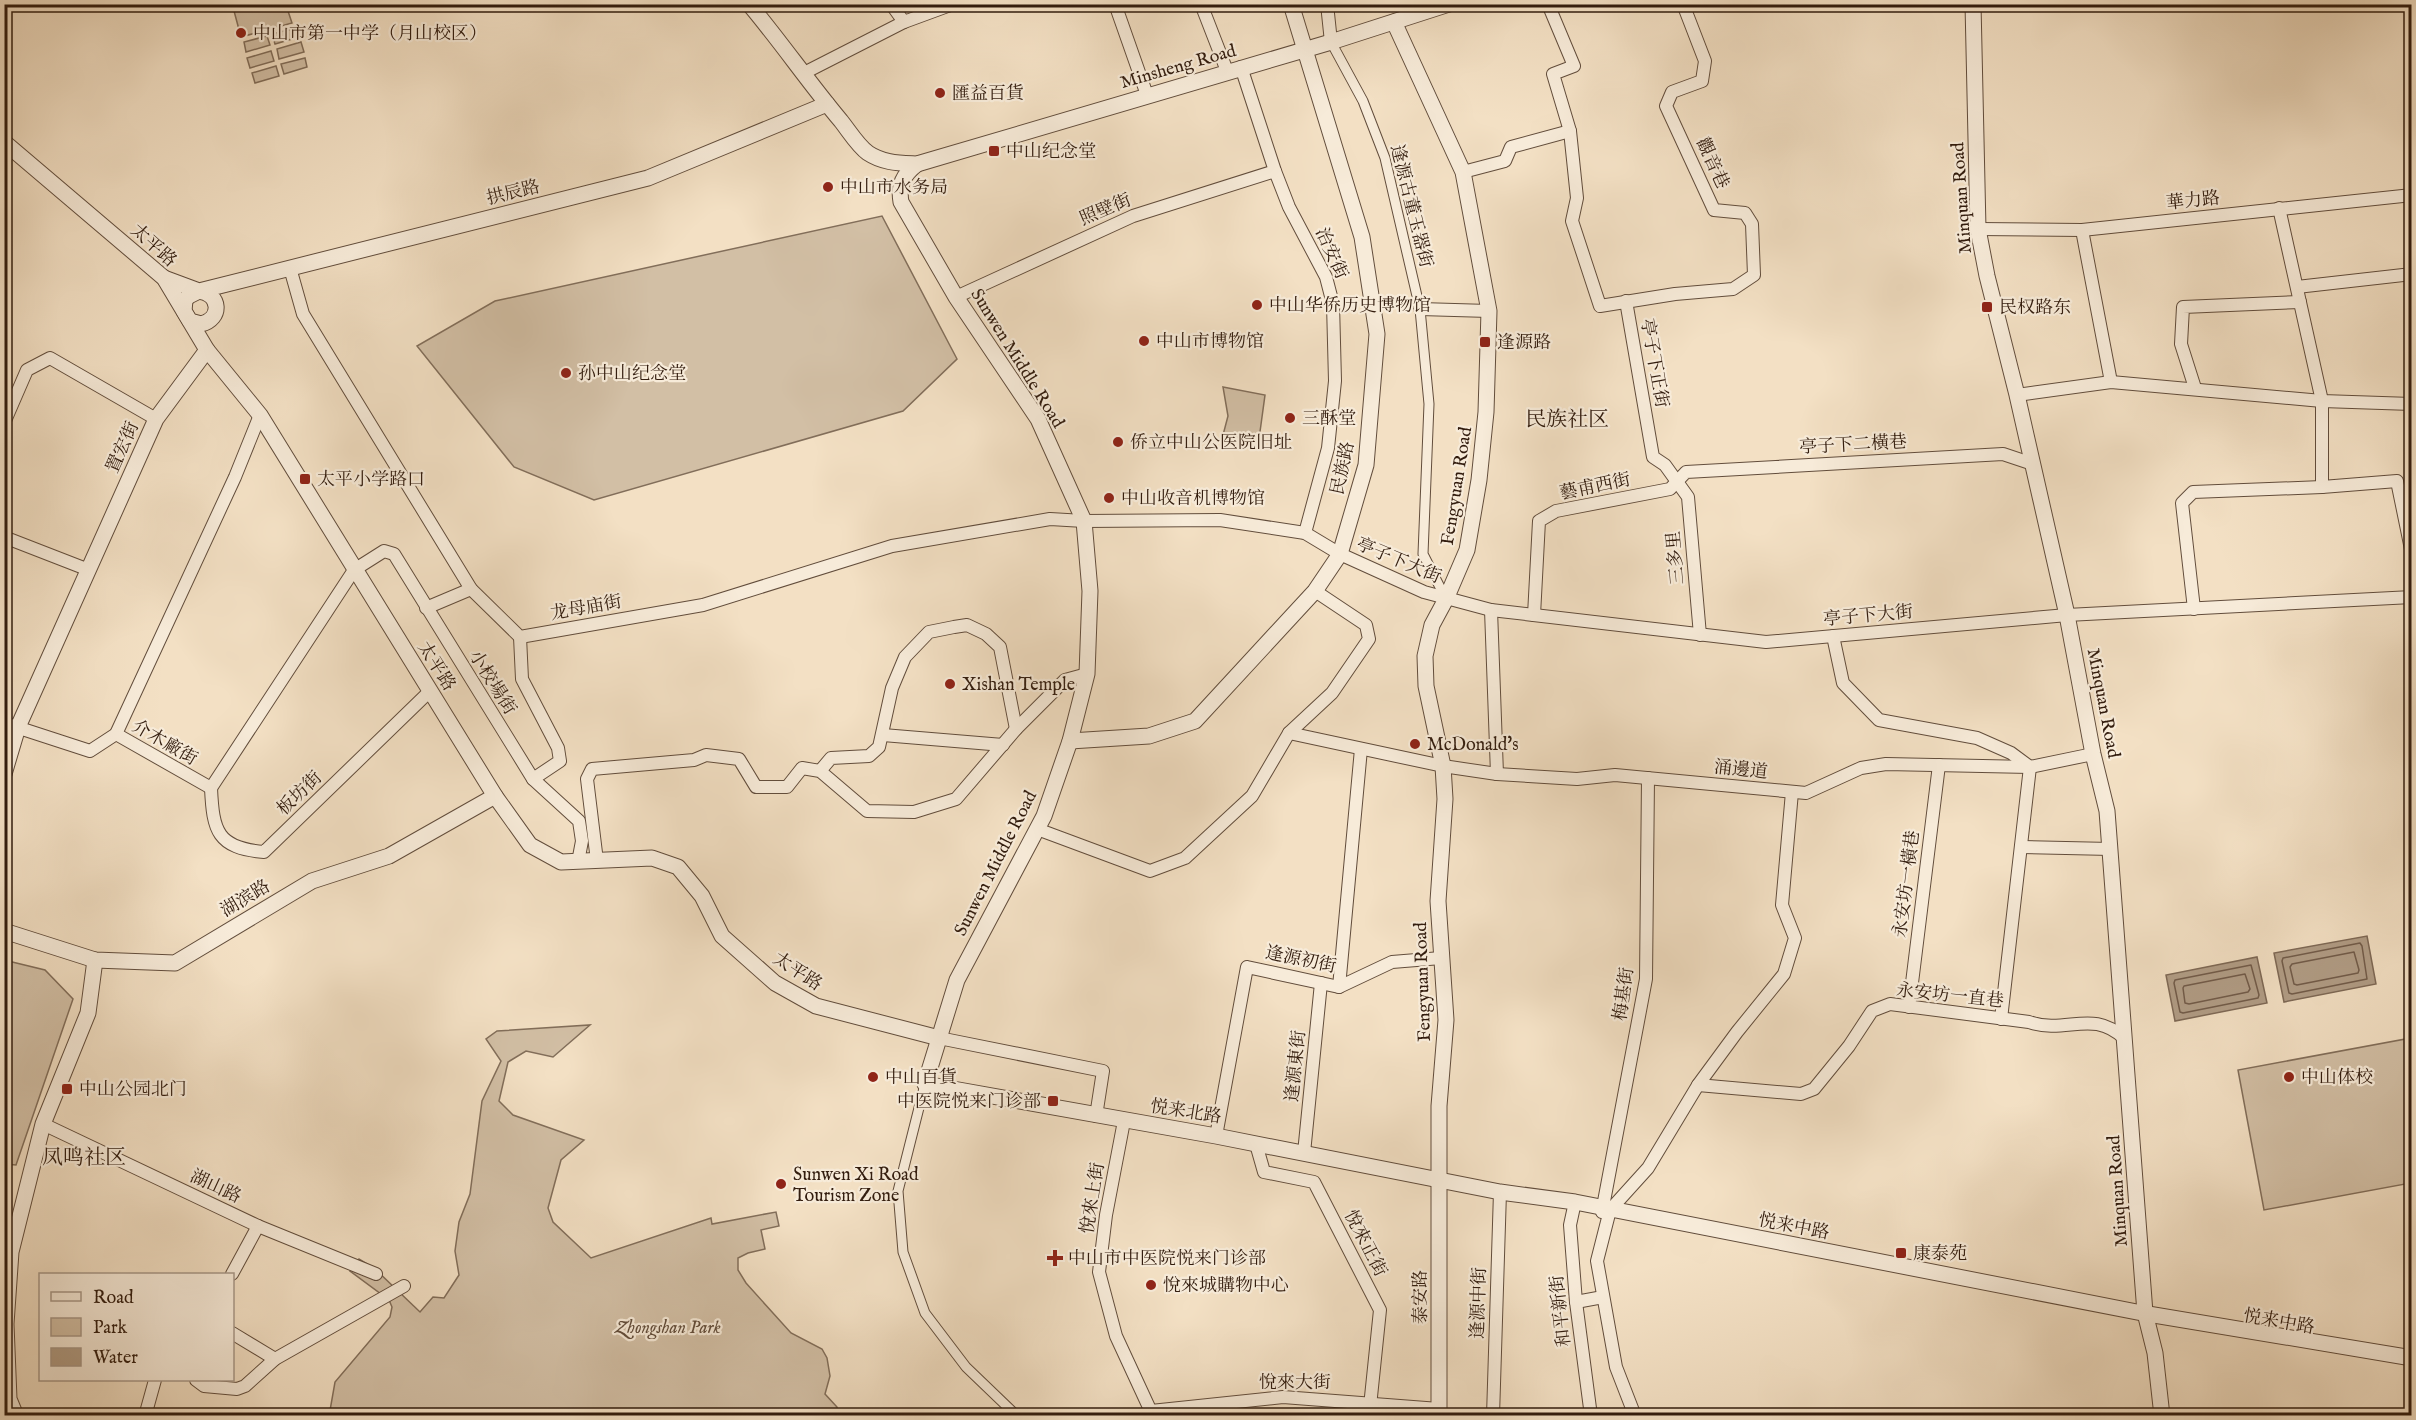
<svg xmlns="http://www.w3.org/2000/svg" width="2416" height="1420" font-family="'IM FELL English','Noto Serif SC',serif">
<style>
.green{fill:#d2bfa5;stroke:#826e5a;stroke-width:1.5}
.water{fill:#b19d86;stroke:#7e6956;stroke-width:1.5}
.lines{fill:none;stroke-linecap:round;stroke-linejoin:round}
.shore{stroke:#725c4a;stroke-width:1.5}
.pedestrian-casing{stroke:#624d3c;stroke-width:11}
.minor-casing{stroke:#624d3c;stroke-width:14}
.tertiary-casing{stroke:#624d3c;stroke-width:17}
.pedestrian{stroke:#f7ebd9;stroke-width:9}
.minor{stroke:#f7ebd9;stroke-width:12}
.tertiary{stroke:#f7ebd9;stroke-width:15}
.poi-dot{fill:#8f2418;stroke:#f7ebd9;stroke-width:2}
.labels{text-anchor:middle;stroke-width:4.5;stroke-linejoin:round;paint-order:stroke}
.poi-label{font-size:18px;fill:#321c0e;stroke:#f7ebd9;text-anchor:start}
.street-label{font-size:18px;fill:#321c0e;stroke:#f7ebd9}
.park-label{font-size:18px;font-style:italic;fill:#624d3b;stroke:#f7ebd9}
.quarter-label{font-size:21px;fill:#321c0e;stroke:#f7ebd9}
</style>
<rect width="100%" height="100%" fill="#f3e0c4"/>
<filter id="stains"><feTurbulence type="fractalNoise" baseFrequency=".00333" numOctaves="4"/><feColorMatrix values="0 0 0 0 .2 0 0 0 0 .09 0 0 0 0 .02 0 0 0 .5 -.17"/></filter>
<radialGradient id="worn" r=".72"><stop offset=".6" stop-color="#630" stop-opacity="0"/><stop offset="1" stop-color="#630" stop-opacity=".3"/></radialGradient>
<g class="green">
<polygon points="256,4 286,5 292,23 241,37 234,11"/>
<polygon points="296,28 299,37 275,44 272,34"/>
<polygon points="267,36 270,45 246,52 244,42"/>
<polygon points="301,42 304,52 279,59 277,49"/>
<polygon points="271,51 274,61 250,68 247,58"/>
<polygon points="305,58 307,67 284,74 281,64"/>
<polygon points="276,66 279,76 255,83 252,73"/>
<polygon points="882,216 957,359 903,411 594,500 514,467 417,346 495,301"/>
<polygon points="1223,387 1265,395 1259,439 1223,435 1228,416"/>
<polygon points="4,960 45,970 73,999 16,1165 5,1164"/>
<polygon points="590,1025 553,1057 526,1051 508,1062 499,1101 513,1115 584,1140 561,1160 548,1208 553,1222 591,1258 711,1218 712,1224 776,1212 779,1226 761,1230 765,1249 748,1253 738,1258 738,1270 746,1283 791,1333 822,1349 827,1358 830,1376 825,1394 837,1407 838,1415 329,1416 335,1382 390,1317 392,1307 389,1300 350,1271 359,1259 374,1268 420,1312 433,1297 444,1298 459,1275 455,1251 459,1222 470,1194 482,1101 501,1061 486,1039 497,1031"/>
<polygon points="2411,1038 2411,1183 2264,1210 2238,1070"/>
</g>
<g class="water">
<polygon points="2367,936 2376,984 2284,1002 2274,953"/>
<polygon points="2257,957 2267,1003 2175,1021 2166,975"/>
</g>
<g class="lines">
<g class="shore">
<polygon points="2360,943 2362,946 2367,979 2292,994 2289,993 2282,961 2283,958"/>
<polygon points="2354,952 2359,970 2358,973 2297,985 2294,984 2290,967 2292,964"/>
<polygon points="2251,965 2259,995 2258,998 2183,1013 2180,1012 2174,983 2175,980"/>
<polygon points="2245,974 2250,989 2248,992 2189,1004 2185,1003 2183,988 2184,986"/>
</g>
<g class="pedestrian-casing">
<g id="pedestrian">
<polyline points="1331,42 1363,101 1385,158 1420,309 1429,404 1423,554 1446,599"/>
<polyline points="925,1084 898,1191 903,1252 925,1313 966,1367 1017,1416"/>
</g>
</g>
<g class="minor-casing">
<g id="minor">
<polyline points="891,4 904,22"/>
<polyline points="1115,4 1147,95"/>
<polyline points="1201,4 1227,71"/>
<polyline points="1327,4 1331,42"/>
<polyline points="1548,4 1574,66 1553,74 1570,131 1577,198 1572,221 1600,306 1675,294 1733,289 1754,275 1752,224 1745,213 1714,210 1666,106 1672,92 1702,81 1705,61 1683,4"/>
<polyline points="1241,67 1275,171 1289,207 1326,277 1333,304 1335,381 1328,448 1305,533"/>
<polyline points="804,73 904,22 953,4"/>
<polyline points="1463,172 1505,161 1511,147 1570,131"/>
<polyline points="2279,208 2322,401 2322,487"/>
<polyline points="1978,229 2082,230 2412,195"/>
<polyline points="2082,230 2111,382"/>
<polyline points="290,268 303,314 471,589 520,637 703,605 892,546 1050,519 1084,521 1220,520 1305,533 1340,554 1424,592 1491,610 1766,642 2067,615 2412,597"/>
<polyline points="2297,287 2412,274"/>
<polyline points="956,297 1133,216 1275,171"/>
<polyline points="1626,301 1653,457 1665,465 1688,497 1700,635"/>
<polyline points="1420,309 1489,311"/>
<polyline points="2195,388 2181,344 2183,307 2300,302"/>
<polyline points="2017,395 2111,382 2322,401 2412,404"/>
<polyline points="260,415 235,477 116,734 211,788 354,570 384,551 394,554 533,779 579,821 582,841 578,862"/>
<polyline points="4,423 27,370 50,358 156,419"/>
<polyline points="4,537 89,570"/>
<polyline points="426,608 471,589"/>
<polyline points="2194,609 2182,503 2193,492 2322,487 2397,481 2412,554"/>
<polyline points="1491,610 1497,774"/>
<polyline points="1534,615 1539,521 1556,511 1670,489 1686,472 2003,454 2033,464"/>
<polyline points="1833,636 1843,683 1879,720 1977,738 2011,753 2030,767 2001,1019"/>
<polyline points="520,637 522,679 558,748 560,761 533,779"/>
<polyline points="4,723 90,751 116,734"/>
<polyline points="1289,733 1443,766 1497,774 1577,779 1615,775 1806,793 1861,768 1886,764 2030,767 2093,754"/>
<polyline points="883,735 1003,745"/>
<polyline points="820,771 831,758 869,756 879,747 892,688 905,657 929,632 954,627 967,625 986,634 1000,647 1016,729"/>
<path d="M211,788C213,831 217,848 264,852L430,691"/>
<polyline points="1037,829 1150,871 1185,858 1252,796 1289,733 1332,693 1369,639 1366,625 1315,591"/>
<polyline points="2021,847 2111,849"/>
<polyline points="597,861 587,779 592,769 694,760 706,755 739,759 756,787 787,787 802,768 820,771 867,811 914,812 956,799 1016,729 1065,680 1087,674"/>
<polyline points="1339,987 1361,749"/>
<polyline points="1909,1007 1939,765"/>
<polyline points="939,1038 1103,1071 1096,1116"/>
<path d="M1698,1085L1801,1094L1814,1089L1849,1046L1872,1011L1890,1004L2029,1022C2067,1035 2092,1008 2125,1039"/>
<polyline points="1124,1121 1106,1215 1099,1272 1116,1336 1153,1416"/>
<polyline points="43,1124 258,1226 376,1274"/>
<polyline points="1216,1136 1247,967 1339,987 1392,962 1441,958"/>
<polyline points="1256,1144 1264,1172 1314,1182 1380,1310 1369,1416"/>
<polyline points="1304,1153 1321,983"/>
<polyline points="1575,1202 1570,1225 1576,1302 1591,1416"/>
<polyline points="1602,1212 1646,979 1648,778"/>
<polyline points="232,1274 258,1226"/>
<polyline points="1576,1302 1603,1297"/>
<polyline points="232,1333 275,1359"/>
<polyline points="196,1380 204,1386 237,1389 245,1386 275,1359 404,1286"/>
<polyline points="1151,1411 1283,1397 1439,1409"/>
<polyline points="145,1416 155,1380"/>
<polyline points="1493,1416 1500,1192"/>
<polyline points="1635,1416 1616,1367 1597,1261 1610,1210 1648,1168 1698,1085 1737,1032 1784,974 1795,938 1782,905 1792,792"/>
</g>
</g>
<g class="tertiary-casing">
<g id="tertiary">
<path d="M749,4C781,42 809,83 841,121C849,131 858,146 868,153C883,163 899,163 917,164L1331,42L1449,4"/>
<polyline points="1973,4 1978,229 1987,276 2017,395 2067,615 2093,754 2107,811 2145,1313 2155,1353 2162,1416"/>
<polyline points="1394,22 1463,172 1489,311 1486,412 1479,480 1467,550 1446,599 1432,625 1425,656 1426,686 1443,766 1445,799 1438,901 1446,1020 1439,1106 1439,1416"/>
<polyline points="4,142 164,278 207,350 260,415 495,796 530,845 561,862 652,858 678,867 702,896 722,936 775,983 816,1006 939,1038"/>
<path d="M917,164C903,175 898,185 901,202L956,297L1038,419L1084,521L1090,591L1087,674L1070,741L1044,816L957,980L925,1084L1216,1136L1500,1192L1575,1202L2142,1313L2412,1358"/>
<path d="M164,278L199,291C221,294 222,319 201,324L190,321L184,311L185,300L189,296L199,291L648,178L827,104"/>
<polyline points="1070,741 1149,736 1195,721 1315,591 1340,554 1366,465 1377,334 1362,237 1291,4"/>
<polyline points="4,774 18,727 156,419 207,350"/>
<polyline points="4,931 95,960 175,963 312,881 389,856 495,796"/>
<polyline points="16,1416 9,1399 6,1324 11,1252 43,1124 88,1013 95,960"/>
</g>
</g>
<use href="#pedestrian" class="pedestrian"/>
<use href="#minor" class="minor"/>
<use href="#tertiary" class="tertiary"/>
</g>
<g class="poi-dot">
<circle cx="241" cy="33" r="6"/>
<circle cx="940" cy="93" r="6"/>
<rect x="988" y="145" width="12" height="12" rx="3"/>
<circle cx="828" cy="187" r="6"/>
<circle cx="1257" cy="305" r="6"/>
<rect x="1981" y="301" width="12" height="12" rx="3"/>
<circle cx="1144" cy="341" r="6"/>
<rect x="1479" y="336" width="12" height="12" rx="3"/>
<circle cx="566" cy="373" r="6"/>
<circle cx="1290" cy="418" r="6"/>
<circle cx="1118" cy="442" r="6"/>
<rect x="299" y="473" width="12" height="12" rx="3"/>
<circle cx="1109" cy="498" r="6"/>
<circle cx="950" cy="684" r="6"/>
<circle cx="1415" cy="744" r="6"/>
<circle cx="873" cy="1077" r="6"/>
<circle cx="2289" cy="1077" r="6"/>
<rect x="61" y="1083" width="12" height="12" rx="3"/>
<rect x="1047" y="1095" width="12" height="12" rx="3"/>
<circle cx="781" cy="1184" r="6"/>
<rect x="1895" y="1247" width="12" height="12" rx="3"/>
<path d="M1052 1249h6v6h6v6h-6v6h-6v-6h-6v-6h6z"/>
<circle cx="1151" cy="1285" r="6"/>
</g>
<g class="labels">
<g class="poi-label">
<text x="253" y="39">中山市第一中学（月山校区）</text>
<text x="952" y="99">匯益百貨</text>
<text x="1006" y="157">中山纪念堂</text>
<text x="840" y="193">中山市水务局</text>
<text x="1269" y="311">中山华侨历史博物馆</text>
<text x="1999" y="313">民权路东</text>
<text x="1156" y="347">中山市博物馆</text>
<text x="1497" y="348">逢源路</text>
<text x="578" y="379">孙中山纪念堂</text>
<text x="1302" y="424">三酥堂</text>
<text x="1130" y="448">侨立中山公医院旧址</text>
<text x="317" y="485">太平小学路口</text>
<text x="1121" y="504">中山收音机博物馆</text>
<text x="962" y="690">Xishan Temple</text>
<text x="1427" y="750">McDonald's</text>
<text x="885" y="1083">中山百貨</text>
<text x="2301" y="1083">中山体校</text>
<text x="79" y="1095">中山公园北门</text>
<text x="1041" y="1107" text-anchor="end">中医院悦来门诊部</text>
<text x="793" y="1180">Sunwen Xi Road<tspan x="793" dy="21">Tourism Zone</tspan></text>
<text x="1913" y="1259">康泰苑</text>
<text x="1068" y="1264">中山市中医院悦来门诊部</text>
<text x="1163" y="1291">悅來城購物中心</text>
</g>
<g class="street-label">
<text transform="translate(1178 66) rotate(-16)" y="6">Minsheng Road</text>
<text transform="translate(1713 163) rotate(65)" y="6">觀音巷</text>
<text transform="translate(513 192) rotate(-14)" y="6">拱辰路</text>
<text transform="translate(1961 198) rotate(-94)" y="6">Minquan Road</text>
<text transform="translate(2193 200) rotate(-6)" y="6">華力路</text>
<text transform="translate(1412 206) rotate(76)" y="6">逢源古董玉器街</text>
<text transform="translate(1105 209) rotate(-23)" y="6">照壁街</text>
<text transform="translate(154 245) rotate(42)" y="6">太平路</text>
<text transform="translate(1332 253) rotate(66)" y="6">治安街</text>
<text transform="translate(1018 358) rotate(58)" y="6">Sunwen Middle Road</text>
<text transform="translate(1655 363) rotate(80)" y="6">亭子下正街</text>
<text transform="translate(1853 444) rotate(-3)" y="6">亭子下二橫巷</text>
<text transform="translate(122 447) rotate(-66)" y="6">置宏街</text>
<text transform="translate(1342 468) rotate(-78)" y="6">民族路</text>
<text transform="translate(1456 486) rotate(-81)" y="6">Fengyuan Road</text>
<text transform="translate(1595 486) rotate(-12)" y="6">藝甫西街</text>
<text transform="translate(1675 558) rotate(-95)" y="6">三多里</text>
<text transform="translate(1399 560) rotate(23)" y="6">亭子下大街</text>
<text transform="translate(586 607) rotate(-10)" y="6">龙母庙街</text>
<text transform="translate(1868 615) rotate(-5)" y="6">亭子下大街</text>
<text transform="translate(437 666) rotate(58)" y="6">太平路</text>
<text transform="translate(493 682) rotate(58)" y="6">小校場街</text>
<text transform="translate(2104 703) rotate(79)" y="6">Minquan Road</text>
<text transform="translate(165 742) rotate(30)" y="6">介木廠街</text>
<text transform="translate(1741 769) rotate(6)" y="6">涌邊道</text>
<text transform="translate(299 793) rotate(-44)" y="6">板坊街</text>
<text transform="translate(995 863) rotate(-63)" y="6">Sunwen Middle Road</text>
<text transform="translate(1906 884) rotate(-83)" y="6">永安坊一橫巷</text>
<text transform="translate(245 898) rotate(-31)" y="6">湖滨路</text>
<text transform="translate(1301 959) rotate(12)" y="6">逢源初街</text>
<text transform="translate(798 971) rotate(33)" y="6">太平路</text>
<text transform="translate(1422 982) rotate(-92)" y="6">Fengyuan Road</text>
<text transform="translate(1623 994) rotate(-82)" y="6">梅基街</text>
<text transform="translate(1950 995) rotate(6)" y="6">永安坊一直巷</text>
<text transform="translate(1295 1066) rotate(-84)" y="6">逢源東街</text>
<text transform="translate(1186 1111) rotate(9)" y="6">悦来北路</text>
<text transform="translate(216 1186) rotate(25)" y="6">湖山路</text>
<text transform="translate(2117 1191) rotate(-94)" y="6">Minquan Road</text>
<text transform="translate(1092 1198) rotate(-81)" y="6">悅來上街</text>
<text transform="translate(1794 1226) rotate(11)" y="6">悦来中路</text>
<text transform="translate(1366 1243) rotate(63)" y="6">悅來正街</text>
<text transform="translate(1420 1297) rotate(-90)" y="6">泰安路</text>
<text transform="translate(1478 1303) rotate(-88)" y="6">逢源中街</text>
<text transform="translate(1560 1311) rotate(-96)" y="6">和平新街</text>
<text transform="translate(2279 1321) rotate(10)" y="6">悦来中路</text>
<text x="1295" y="1388">悅來大街</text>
</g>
<g class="park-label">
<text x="668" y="1333">Zhongshan Park</text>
</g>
<g class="quarter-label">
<text x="1567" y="426">民族社区</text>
<text x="84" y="1164">凤鸣社区</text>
</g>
</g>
<rect width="2416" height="1420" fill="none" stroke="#f3e0c4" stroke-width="24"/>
<rect x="6" y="6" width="2404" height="1408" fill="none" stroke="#321c0e" stroke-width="3"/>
<rect x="12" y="12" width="2392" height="1396" fill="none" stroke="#321c0e" stroke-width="1.5"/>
<rect x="39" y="1273" width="195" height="108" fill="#f7ebd9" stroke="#a89888" stroke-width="1.5"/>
<rect x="51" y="1292" width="30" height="9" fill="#f7ebd9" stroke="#a89888" stroke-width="1.5"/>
<text x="93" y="1303" font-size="18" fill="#321c0e">Road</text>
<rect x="51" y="1318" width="30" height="18" fill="#d2bfa5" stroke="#a89888" stroke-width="1.5"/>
<text x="93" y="1333" font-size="18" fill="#321c0e">Park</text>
<rect x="51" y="1348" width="30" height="18" fill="#b19d86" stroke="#a89888" stroke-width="1.5"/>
<text x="93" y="1363" font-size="18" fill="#321c0e">Water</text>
<rect width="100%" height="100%" filter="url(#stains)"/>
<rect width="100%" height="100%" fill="url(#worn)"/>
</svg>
